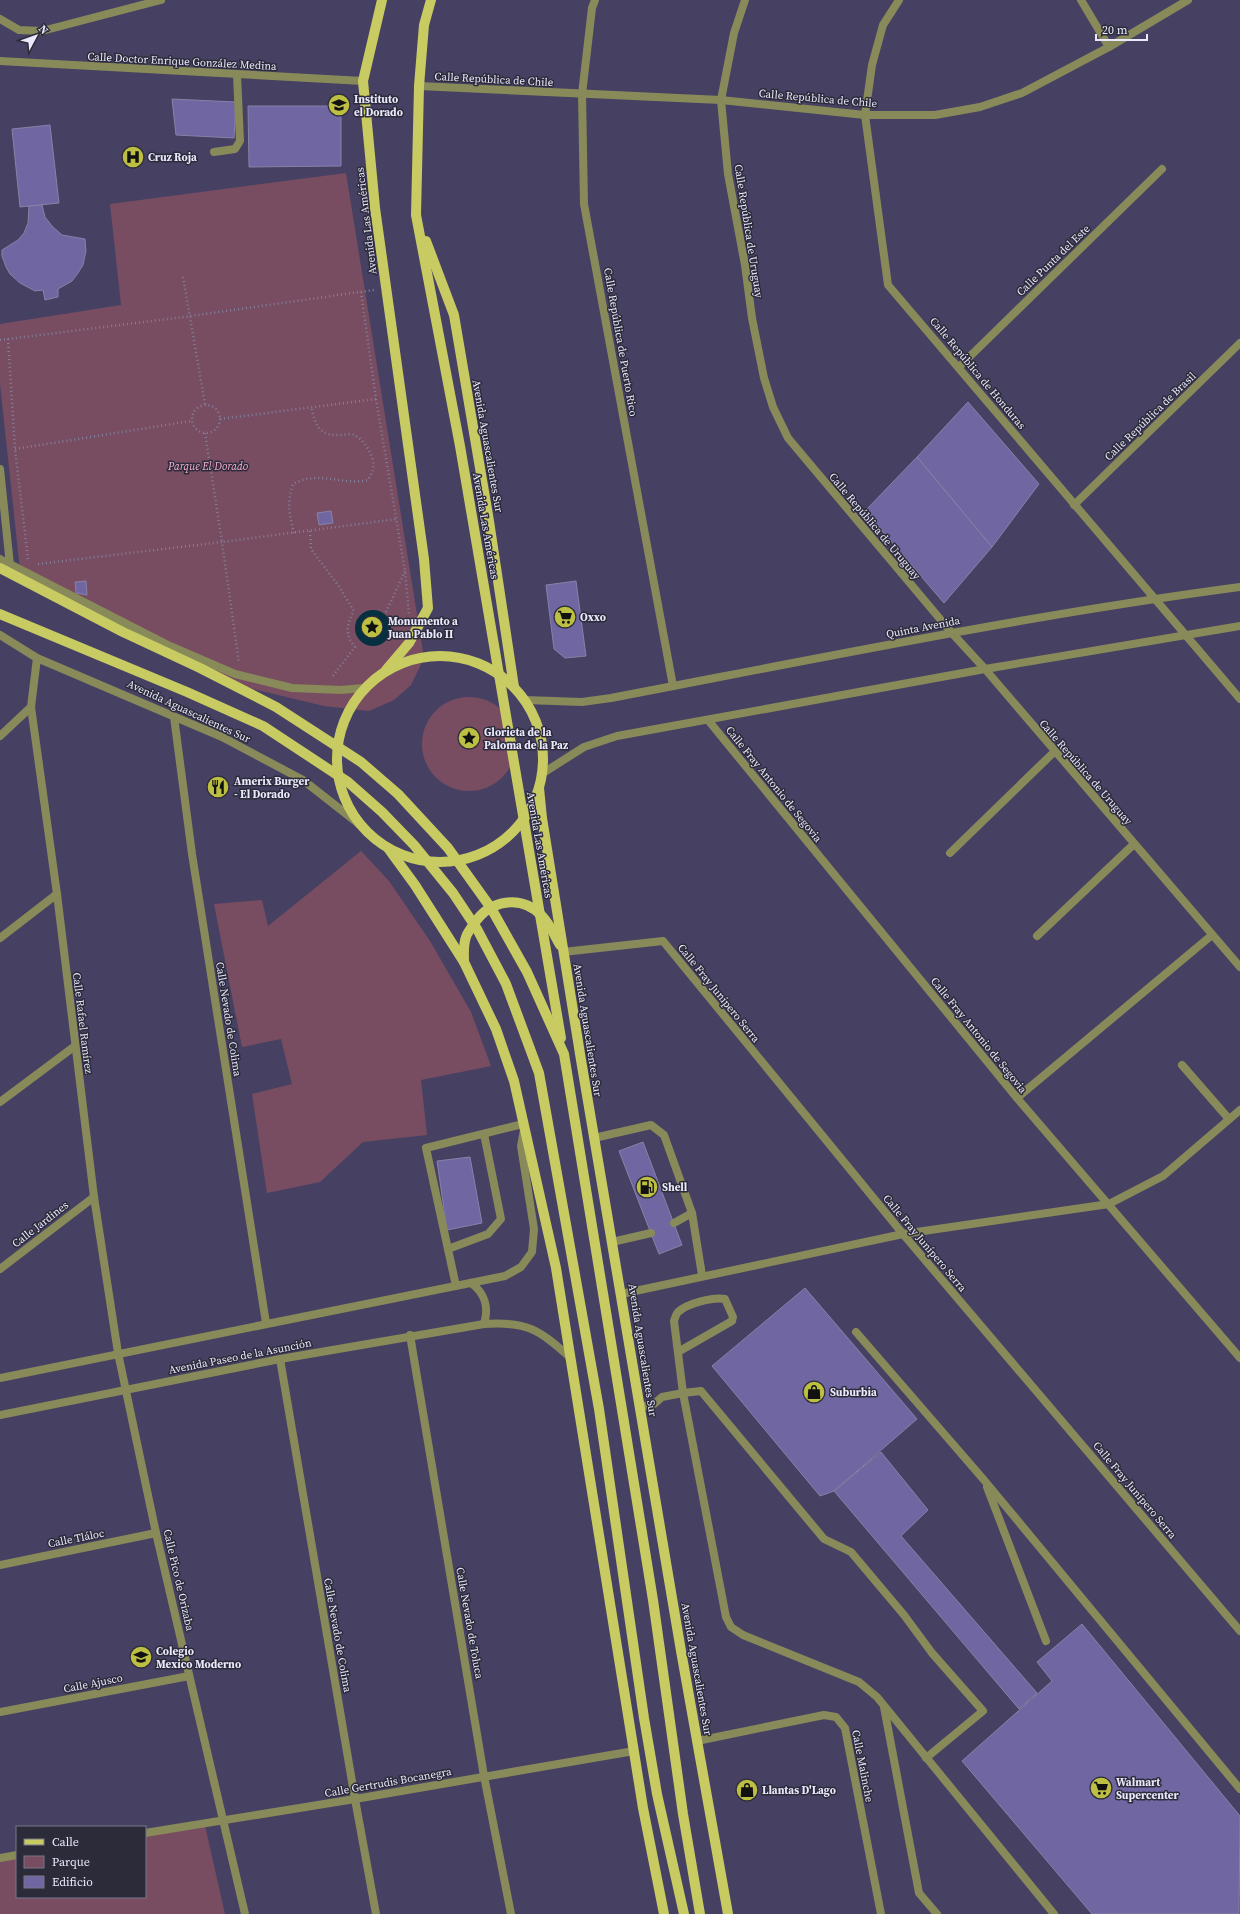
<svg xmlns="http://www.w3.org/2000/svg" width="1240" height="1914" font-family="'Source Serif 4',serif">
<style>
.green{fill:#784d61}
.water{fill:#043041}
.building{fill:#7067a2;stroke:#8682a7}
.lines{fill:none;stroke-linecap:round;stroke-linejoin:round}
.path{stroke:#837f9c;stroke-width:2.5;stroke-dasharray:1 3;stroke-linecap:butt}
.service{stroke:#888a59;stroke-width:8}
.minor{stroke:#888a59;stroke-width:8}
.tertiary{stroke:#888a59;stroke-width:8}
.primary{stroke:#c8cb62;stroke-width:10}
.labels{text-anchor:middle;stroke-width:3;stroke-linejoin:round;paint-order:stroke}
.street-label{font-size:11px;fill:#eae8fd;stroke:#2c2b3a}
.poi-label{font-size:11px;font-weight:bold;fill:#eae8fd;stroke:#2c2b3a;text-anchor:start}
.park-label{font-size:11px;font-style:italic;fill:#fbb0d3;stroke:#2c2b3a}
</style>
<rect width="100%" height="100%" fill="#464163"/>
<g class="green">
<polygon points="346,173 424,658 411,685 394,700 369,711 324,706 245,687 20,570 0,384 0,324 121,305 110,204"/>
<circle cx="469" cy="744" r="47"/>
<polygon points="361,851 389,881 430,941 471,1012 491,1066 421,1080 427,1135 363,1142 320,1182 267,1193 252,1094 292,1084 281,1039 242,1047 214,904 262,900 268,926"/>
<polygon points="205,1826 225,1914 0,1914 0,1860 17,1857 17,1897 145,1897 145,1836"/>
</g>
<circle class="water" cx="373" cy="628" r="18"/>
<g class="building">
<polygon points="172,99 236,102 234,138 176,135"/>
<polygon points="248,106 341,106 341,166 249,167"/>
<polygon points="50,125 59,203 20,207 12,129"/>
<polygon points="42,205 45,217 52,226 62,235 85,239 86,251 83,265 78,273 72,281 58,289 58,297 45,300 43,290 35,291 20,283 10,274 6,267 2,256 2,250 18,240 24,233 28,223 29,206"/>
<polygon points="968,402 1039,484 992,547 917,457"/>
<polygon points="917,457 992,547 944,603 865,511"/>
<polygon points="331,511 333,523 319,525 317,513"/>
<polygon points="86,581 87,595 76,593 75,582"/>
<polygon points="576,581 586,656 565,658 554,649 546,585"/>
<polygon points="643,1142 682,1245 659,1254 619,1151"/>
<polygon points="470,1157 482,1223 447,1230 437,1161"/>
<polygon points="805,1288 917,1419 834,1491 820,1496 712,1366"/>
<polygon points="881,1452 928,1510 901,1536 1037,1693 1019,1709 834,1491"/>
<polygon points="1082,1624 1240,1816 1239,1914 1092,1914 962,1761 1052,1681 1037,1662"/>
</g>
<g class="lines">
<g class="path">
<polyline points="183,277 205,404"/>
<polyline points="361,292 376,399 405,571 409,614"/>
<polyline points="8,339 15,449 28,559"/>
<polyline points="0,340 191,316 374,290"/>
<circle cx="206" cy="419" r="14"/>
<polyline points="220,419 376,399"/>
<polyline points="205,433 222,542 397,519"/>
<polyline points="15,449 191,421"/>
<path d="M310,531L311,549L338,585L354,611C346,625 345,635 355,647L332,677"/>
<path d="M294,533C289,515 287,501 293,484C298,482 303,479 308,479C328,475 349,485 368,480C370,476 373,472 373,468C376,458 363,438 354,435C351,433 345,435 341,435C319,436 316,426 311,407"/>
<polyline points="38,564 222,542 239,663"/>
<polyline points="386,612 405,571"/>
</g>
<g class="service">
<polyline points="0,19 19,30 42,31 161,0"/>
<polyline points="214,152 235,149 240,141 237,75"/>
<polyline points="594,1138 651,1125 664,1135 692,1213 702,1275"/>
<polyline points="674,1223 692,1213"/>
<polyline points="612,1242 651,1233"/>
<polyline points="448,1249 488,1234 501,1219 484,1134"/>
<polyline points="456,1286 426,1148 523,1124"/>
<polyline points="856,1332 984,1480 1240,1789"/>
<path d="M678,1352L732,1321L733,1317L725,1299C713,1297 688,1303 678,1312C676,1314 675,1318 674,1321L683,1393L701,1391L824,1539L851,1552L904,1615L932,1653L983,1711L926,1758"/>
<polyline points="640,1407 654,1404 662,1397 683,1393 726,1617 731,1627 743,1635 859,1682 877,1697 1054,1914"/>
<polyline points="987,1487 1046,1641"/>
<polyline points="884,1707 919,1893 937,1914"/>
</g>
<g class="minor">
<polyline points="595,0 592,8 582,94 584,204 673,686"/>
<polyline points="745,0 734,33 721,100 728,174 745,265 752,318 764,378 773,407 788,438 951,632 985,669 1240,967"/>
<polyline points="899,0 883,25 872,65 865,115 888,285 1240,699"/>
<polyline points="1081,0 1109,47"/>
<polyline points="0,61 363,81"/>
<polyline points="419,86 721,100 865,115 935,115 980,107 1022,93 1109,47 1188,0"/>
<polyline points="959,367 1162,169"/>
<polyline points="0,469 10,565"/>
<polyline points="1074,505 1240,343"/>
<polyline points="37,658 31,707 57,894 94,1197 118,1353 156,1533 245,1914"/>
<polyline points="174,717 192,854 266,1323"/>
<polyline points="708,720 1017,1098 1240,1358"/>
<polyline points="0,736 31,707"/>
<polyline points="950,853 1054,752"/>
<polyline points="1037,936 1134,844"/>
<polyline points="0,938 57,894"/>
<polyline points="563,952 663,941 903,1234 1240,1631"/>
<polyline points="1182,1065 1229,1119"/>
<polyline points="1017,1098 1212,935"/>
<polyline points="0,1102 75,1046"/>
<polyline points="0,1269 94,1197"/>
<polyline points="410,1335 484,1776 511,1914"/>
<polyline points="280,1359 355,1799 376,1914"/>
<polyline points="0,1565 156,1533"/>
<polyline points="0,1712 189,1676"/>
<polyline points="697,1741 824,1715 836,1717 845,1728 881,1914"/>
<polyline points="145,1833 355,1799 634,1751"/>
<polyline points="0,1858 17,1855"/>
</g>
<g class="tertiary">
<polyline points="0,559 170,646 235,674 292,688 341,690 363,688"/>
<polyline points="0,635 37,658 222,737 303,780 359,824"/>
<path d="M525,700L582,702L611,698C820,658 1029,615 1240,587"/>
<polyline points="543,773 584,747 617,736 985,669 1240,626"/>
<path d="M471,1283C485,1293 489,1308 484,1324"/>
<polyline points="621,1294 903,1234 1109,1204 1163,1176 1240,1110"/>
<polyline points="0,1378 505,1276 521,1267 532,1252 534,1229 521,1146 524,1130"/>
<path d="M0,1415L280,1359L484,1324C528,1321 539,1330 571,1358"/>
</g>
<g class="primary">
<polyline points="382,0 363,81 375,208 424,559 428,608 409,643 386,670"/>
<polyline points="431,0 424,25 419,86 416,215 460,446 561,1038"/>
<polyline points="426,241 454,315 489,521 514,687"/>
<polyline points="0,568 123,632 200,668 276,707 361,762 398,794 448,848 491,908 527,972 564,1054 653,1600 683,1814 700,1914"/>
<polyline points="0,614 187,692 263,726 348,782 382,812 414,845 453,893 477,929 506,984 539,1073 599,1409 644,1718 657,1794 684,1914"/>
<circle cx="440" cy="759" r="103"/>
<polyline points="539,788 542,818 581,1060 681,1651 728,1914"/>
<polyline points="388,848 415,885 464,962 496,1029 514,1081 556,1268 643,1808 664,1914"/>
<path d="M464,962C464,954 463,945 466,937C467,933 471,928 474,924C489,900 521,894 542,916C550,924 554,935 560,945"/>
</g>
</g>
<defs>
<g id="university-disc" transform="scale(1.15)"><circle r="9.5" fill="#bdbf43" stroke="#2c2b3a"/><path d="M0-5L7-2L0 1L-7-2ZM-4 1L0 2.5L4 1V4Q0 6-4 4Z" fill="#111"/></g>
<g id="hospital-disc" transform="scale(1.15)"><circle r="9.5" fill="#bdbf43" stroke="#2c2b3a"/><path d="M-5-5h3v3.5h4V-5h3V5h-3V1.5h-4V5h-3Z" fill="#111"/></g>
<g id="supermarket-disc" transform="scale(1.15)"><circle r="9.5" fill="#bdbf43" stroke="#2c2b3a"/><path d="M-6-5.5h2.5l.6 2H6L4.5 2H-2.5L-4.4-4H-6ZM-1.5 3.2a1.3 1.3 0 1 0 .1 0ZM3 3.2a1.3 1.3 0 1 0 .1 0Z" fill="#111"/></g>
<g id="sight-disc" transform="scale(1.15)"><circle r="9.5" fill="#bdbf43" stroke="#2c2b3a"/><path d="M0-6L1.8-2.2L6-1.7L2.9 1.2L3.7 5.4L0 3.3L-3.7 5.4L-2.9 1.2L-6-1.7L-1.8-2.2Z" fill="#111"/></g>
<g id="restaurant-disc" transform="scale(1.15)"><circle r="9.5" fill="#bdbf43" stroke="#2c2b3a"/><path d="M-5-6h1v4h1v-4h1v4h1v-4h1v5L-1.5 .5V6h-2V.5L-5-1ZM5-6V6H3V1.5H1.5Q1.5-4 5-6Z" fill="#111"/></g>
<g id="fuel-disc" transform="scale(1.15)"><circle r="9.5" fill="#bdbf43" stroke="#2c2b3a"/><path d="M-5.5-6h7V0h2V4h1.3V-2.5L3-4.5l.8-.8L6-3V5H2.5V1h-1V6h-7ZM-4.2-4.7v3.2H.2V-4.7Z" fill="#111"/></g>
<g id="shop-disc" transform="scale(1.15)"><circle r="9.5" fill="#bdbf43" stroke="#2c2b3a"/><path d="M-5-2.5h2.3a2.7 3.5 0 0 1 5.4 0H5L5.5 6h-11ZM-1.5-2.5h3a1.5 2.3 0 0 0-3 0Z" fill="#111"/></g>
<g id="school-disc" transform="scale(1.15)"><circle r="9.5" fill="#bdbf43" stroke="#2c2b3a"/><path d="M0-5L7-2L0 1L-7-2ZM-4 1L0 2.5L4 1V4Q0 6-4 4Z" fill="#111"/></g>
</defs>
<g fill-rule="evenodd">
<use href="#university-disc" x="339" y="105"/>
<use href="#hospital-disc" x="133" y="157"/>
<use href="#supermarket-disc" x="565" y="617"/>
<use href="#sight-disc" x="372" y="627"/>
<use href="#sight-disc" x="469" y="738"/>
<use href="#restaurant-disc" x="218" y="787"/>
<use href="#fuel-disc" x="647" y="1187"/>
<use href="#shop-disc" x="814" y="1392"/>
<use href="#school-disc" x="141" y="1657"/>
<use href="#supermarket-disc" x="1101" y="1788"/>
<use href="#shop-disc" x="747" y="1790"/>
</g>
<g class="labels">
<g class="street-label">
<text transform="translate(182 61) rotate(3)" y="4">Calle Doctor Enrique González Medina</text>
<text transform="translate(494 79) rotate(3)" y="4">Calle República de Chile</text>
<text transform="translate(818 98) rotate(5)" y="4">Calle República de Chile</text>
<text transform="translate(366 221) rotate(-97)" y="4">Avenida Las Américas</text>
<text transform="translate(749 231) rotate(81)" y="4">Calle República de Uruguay</text>
<text transform="translate(1053 260) rotate(-44)" y="4">Calle Punta del Este</text>
<text transform="translate(621 342) rotate(80)" y="4">Calle República de Puerto Rico</text>
<text transform="translate(978 373) rotate(50)" y="4">Calle República de Honduras</text>
<text transform="translate(1150 416) rotate(-44)" y="4">Calle República de Brasil</text>
<text transform="translate(488 446) rotate(80)" y="4">Avenida Aguascalientes Sur</text>
<text transform="translate(486 526) rotate(80)" y="4">Avenida Las Américas</text>
<text transform="translate(875 526) rotate(50)" y="4">Calle República de Uruguay</text>
<text transform="translate(923 627) rotate(-11)" y="4">Quinta Avenida</text>
<text transform="translate(189 711) rotate(25)" y="4">Avenida Aguascalientes Sur</text>
<text transform="translate(1086 772) rotate(49)" y="4">Calle República de Uruguay</text>
<text transform="translate(774 784) rotate(51)" y="4">Calle Fray Antonio de Segovia</text>
<text transform="translate(540 845) rotate(80)" y="4">Avenida Las Américas</text>
<text transform="translate(719 993) rotate(51)" y="4">Calle Fray Junípero Serra</text>
<text transform="translate(229 1019) rotate(81)" y="4">Calle Nevado de Colima</text>
<text transform="translate(83 1023) rotate(83)" y="4">Calle Rafael Ramírez</text>
<text transform="translate(588 1030) rotate(81)" y="4">Avenida Aguascalientes Sur</text>
<text transform="translate(979 1035) rotate(51)" y="4">Calle Fray Antonio de Segovia</text>
<text transform="translate(40 1224) rotate(-38)" y="4">Calle Jardines</text>
<text transform="translate(925 1243) rotate(50)" y="4">Calle Fray Junípero Serra</text>
<text transform="translate(643 1350) rotate(81)" y="4">Avenida Aguascalientes Sur</text>
<text transform="translate(240 1356) rotate(-11)" y="4">Avenida Paseo de la Asunción</text>
<text transform="translate(1135 1490) rotate(50)" y="4">Calle Fray Junípero Serra</text>
<text transform="translate(76 1538) rotate(-11)" y="4">Calle Tláloc</text>
<text transform="translate(179 1580) rotate(77)" y="4">Calle Pico de Orizaba</text>
<text transform="translate(470 1623) rotate(80)" y="4">Calle Nevado de Toluca</text>
<text transform="translate(338 1635) rotate(80)" y="4">Calle Nevado de Colima</text>
<text transform="translate(697 1669) rotate(80)" y="4">Avenida Aguascalientes Sur</text>
<text transform="translate(93 1683) rotate(-11)" y="4">Calle Ajusco</text>
<text transform="translate(863 1766) rotate(79)" y="4">Calle Malinche</text>
<text transform="translate(388 1782) rotate(-10)" y="4">Calle Gertrudis Bocanegra</text>
</g>
<g class="poi-label">
<text x="354" y="103">Instituto<tspan x="354" dy="13">el Dorado</tspan></text>
<text x="148" y="161">Cruz Roja</text>
<text x="580" y="621">Oxxo</text>
<text x="388" y="625">Monumento a<tspan x="388" dy="13">Juan Pablo II</tspan></text>
<text x="484" y="736">Glorieta de la<tspan x="484" dy="13">Paloma de la Paz</tspan></text>
<text x="234" y="785">Amerix Burger<tspan x="234" dy="13">- El Dorado</tspan></text>
<text x="662" y="1191">Shell</text>
<text x="830" y="1396">Suburbia</text>
<text x="156" y="1655">Colegio<tspan x="156" dy="13">Mexico Moderno</tspan></text>
<text x="1116" y="1786">Walmart<tspan x="1116" dy="13">Supercenter</tspan></text>
<text x="762" y="1794">Llantas D'Lago</text>
</g>
<g class="park-label">
<text x="208" y="470">Parque El Dorado</text>
</g>
</g>
<rect x="16" y="1826" width="130" height="72" fill="#2c2b3a" stroke="#787788"/>
<rect x="24" y="1839" width="20" height="6" fill="#c8cb62" stroke="#787788"/>
<text x="52" y="1846" font-size="12" fill="#eae8fd">Calle</text>
<rect x="24" y="1856" width="20" height="12" fill="#784d61" stroke="#787788"/>
<text x="52" y="1866" font-size="12" fill="#eae8fd">Parque</text>
<rect x="24" y="1876" width="20" height="12" fill="#7067a2" stroke="#787788"/>
<text x="52" y="1886" font-size="12" fill="#eae8fd">Edificio</text>
<g transform="translate(36 36) rotate(49)" stroke="#2c2b3a" stroke-width="3" paint-order="stroke">
<path d="M0-3L7 15L0 10L-7 15Z" fill="#eae8fd"/>
<text y="-6" font-size="11" font-weight="bold" text-anchor="middle" fill="#eae8fd">N</text>
</g>
<path d="M1096 34v6h51v-6" fill="none" stroke="#eae8fd" stroke-width="2"/>
<text x="1102" y="34" font-size="12" fill="#eae8fd" stroke="#2c2b3a" stroke-width="3" paint-order="stroke">20 m</text>
</svg>
